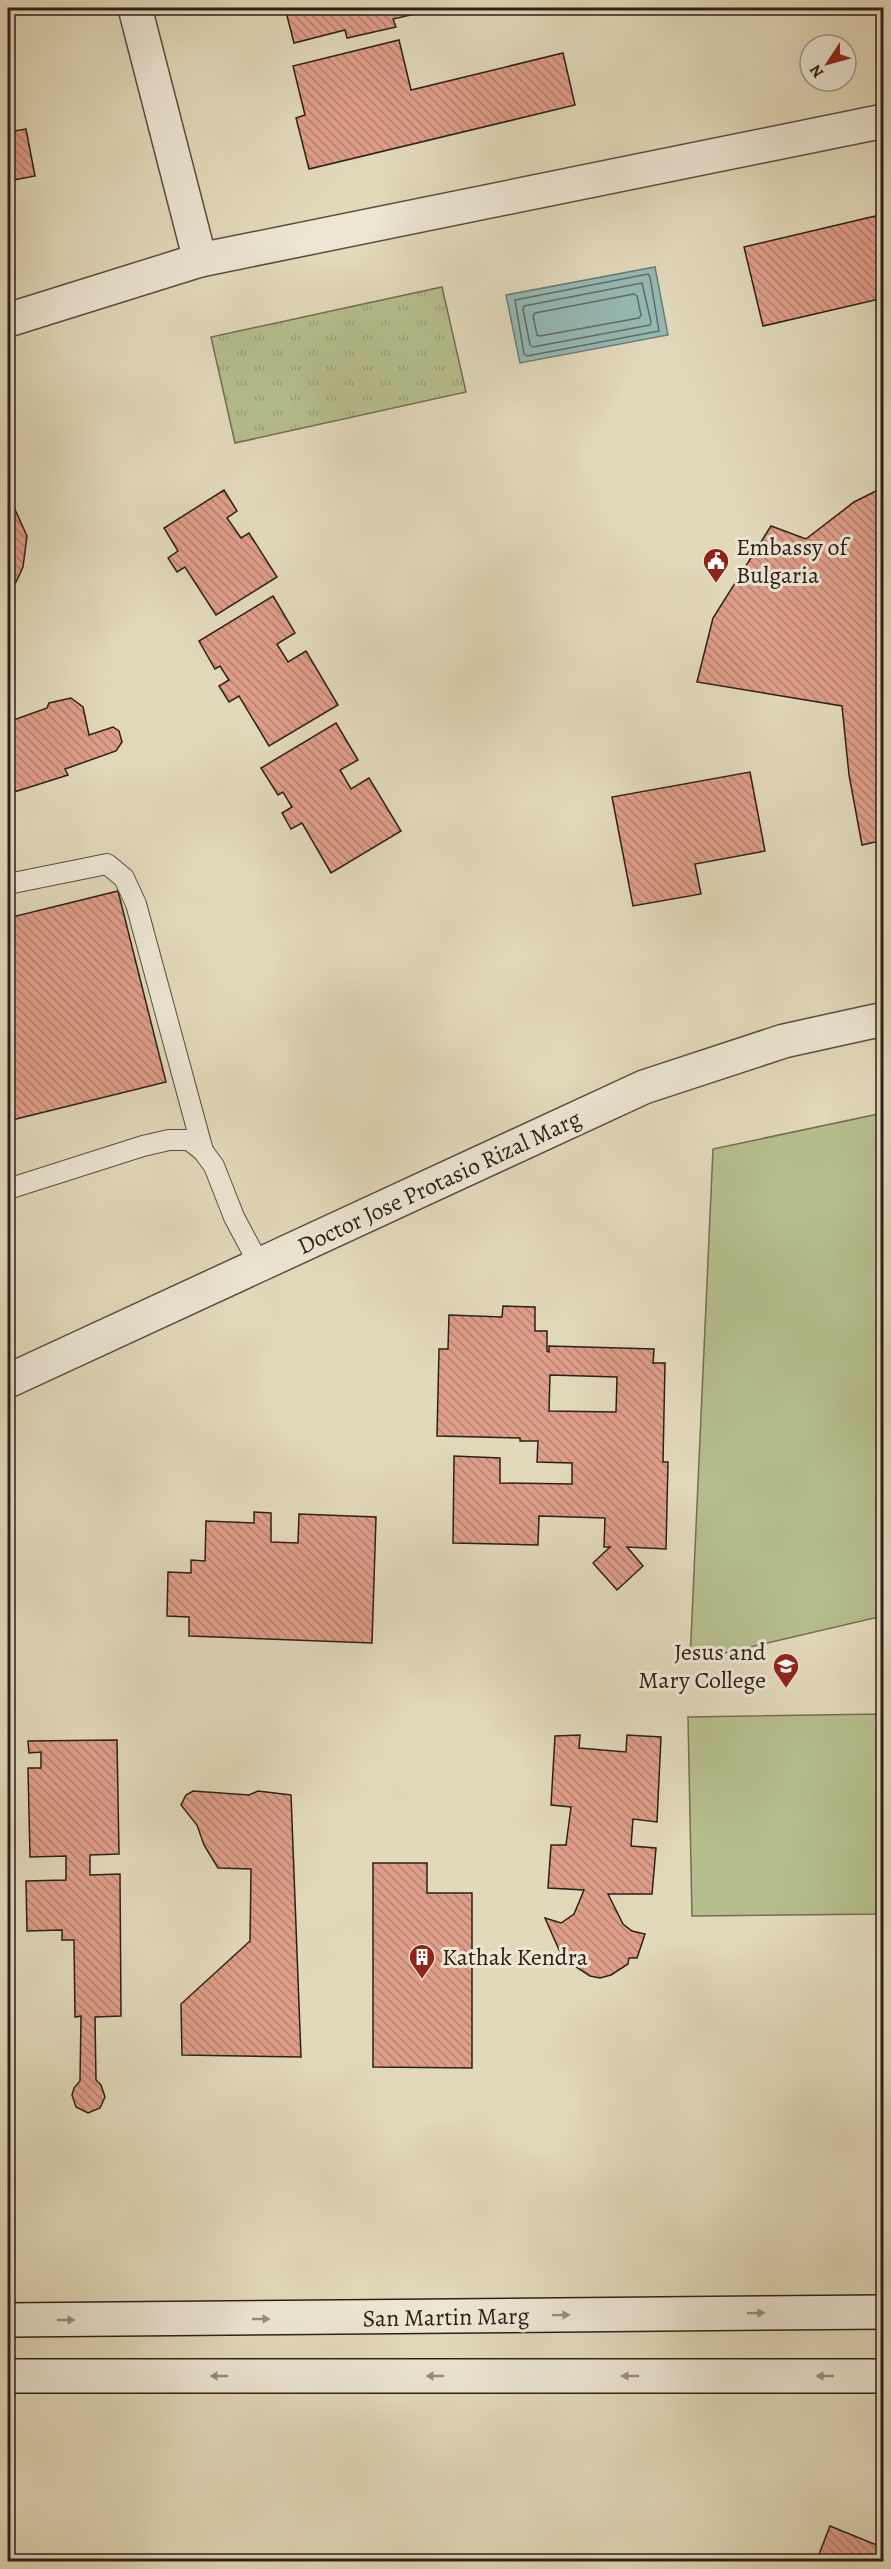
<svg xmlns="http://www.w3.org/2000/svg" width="891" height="2569" font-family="Alegreya,serif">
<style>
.grass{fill:#b6be8e;stroke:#726f52;stroke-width:1.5}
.park{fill:url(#park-tufts);stroke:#726f52;stroke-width:1.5}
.water{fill:#95b9b5;stroke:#6b7c76;stroke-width:1.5}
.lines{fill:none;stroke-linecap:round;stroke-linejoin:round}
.shore{stroke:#616c66;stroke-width:1.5}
.building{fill:url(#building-back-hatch);stroke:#2d2017;stroke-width:1.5;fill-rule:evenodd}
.lane-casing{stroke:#5a4e40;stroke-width:22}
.street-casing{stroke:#5a4e40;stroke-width:36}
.secondary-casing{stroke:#2d2017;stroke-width:36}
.lane{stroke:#ece6d3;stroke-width:20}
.street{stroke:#ece6d3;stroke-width:33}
.secondary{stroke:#ece6d3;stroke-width:33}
.oneway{fill:#968d7e}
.labels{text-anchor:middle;stroke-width:6;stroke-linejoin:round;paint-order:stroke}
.poi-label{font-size:24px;fill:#2d2017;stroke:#ece6d3;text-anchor:start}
.street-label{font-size:24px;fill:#2d2017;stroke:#ece6d3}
</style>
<defs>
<pattern id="park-tufts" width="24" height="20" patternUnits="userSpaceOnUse" patternTransform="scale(1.5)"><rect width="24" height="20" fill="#b6be8e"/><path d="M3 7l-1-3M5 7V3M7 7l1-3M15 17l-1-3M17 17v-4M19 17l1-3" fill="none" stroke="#9da37a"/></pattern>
<pattern id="building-back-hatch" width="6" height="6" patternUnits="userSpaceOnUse" patternTransform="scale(1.5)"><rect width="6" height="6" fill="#df9e8a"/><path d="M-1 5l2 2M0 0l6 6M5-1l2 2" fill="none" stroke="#b58070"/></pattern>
</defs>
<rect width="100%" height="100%" fill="#e2d9bb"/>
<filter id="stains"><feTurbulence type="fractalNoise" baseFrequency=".00333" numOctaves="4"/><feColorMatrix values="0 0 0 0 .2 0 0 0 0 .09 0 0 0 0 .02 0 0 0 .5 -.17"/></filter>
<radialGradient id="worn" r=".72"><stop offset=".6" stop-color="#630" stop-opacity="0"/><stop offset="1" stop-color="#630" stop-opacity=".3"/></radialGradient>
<g class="grass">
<polygon points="883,1113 883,1616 690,1661 713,1149"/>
<polygon points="883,1714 883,1914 692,1916 688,1717"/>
</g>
<polygon class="park" points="442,287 466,392 235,443 211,337"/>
<polygon class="water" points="655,267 668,335 520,363 506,295"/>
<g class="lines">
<g class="shore">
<polygon points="648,274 650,277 659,331 527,356 524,354 515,300"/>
<polygon points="642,283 651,322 650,325 533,347 530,345 523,309 524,306"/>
<polygon points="634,294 637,296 641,315 639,318 540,336 537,335 533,316 535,313"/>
</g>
</g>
<g class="building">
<polygon points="285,8 441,8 393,19 396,27 347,38 345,30 294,43"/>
<polygon points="399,40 411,90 563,53 575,105 309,169 296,118 305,115 293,66"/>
<polygon points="26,129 35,176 8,181 8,132"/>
<polygon points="884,214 884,298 763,326 744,247"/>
<polygon points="884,487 884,840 862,845 849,775 842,706 697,682 713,618 771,526 806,539 854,502"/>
<polygon points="224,490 237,511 227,518 241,538 249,533 277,577 216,615 185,567 177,572 168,558 178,551 164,528"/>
<polygon points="8,494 27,536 23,567 16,582 8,588"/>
<polygon points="273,596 295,633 277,644 288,662 306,651 338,705 269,746 239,696 229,702 219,686 229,680 220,666 215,669 199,641"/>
<polygon points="71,698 83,707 89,735 113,727 119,731 122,742 116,751 65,769 68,775 8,794 8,719 11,721 47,708 49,703"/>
<polygon points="336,723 358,760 340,770 351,789 369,778 401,831 331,873 302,823 291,829 282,813 292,807 283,792 278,795 261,768"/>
<polygon points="750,772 765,851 695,864 701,894 633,906 612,797"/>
<polygon points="118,891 166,1082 8,1121 8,918"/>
<path d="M503,1306L535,1307V1331H547V1351L549,1352V1346L654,1349L653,1363H665L663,1462H668L666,1549L627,1547L643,1566L617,1590L593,1563L610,1547H604L605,1518L539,1516L538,1545L453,1543L454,1456L500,1458V1483L572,1484V1463L537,1462L538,1441H520V1438L437,1436L439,1349H448L449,1315L502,1317ZM550,1375L617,1377L616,1412L549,1411Z"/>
<polygon points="254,1512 271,1513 271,1542 298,1543 299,1514 376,1517 372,1643 189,1636 189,1617 167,1616 168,1572 191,1573 191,1560 205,1561 206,1521 254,1523"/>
<polygon points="580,1735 579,1748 626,1752 627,1735 661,1737 657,1822 633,1819 631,1846 656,1848 652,1894 608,1894 623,1924 632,1931 645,1934 637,1958 629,1958 628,1964 611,1975 600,1978 590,1976 567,1961 560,1952 545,1918 561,1923 574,1914 584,1890 548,1888 551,1845 566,1845 571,1807 551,1805 555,1736"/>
<polygon points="117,1740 119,1854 90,1855 90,1875 120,1874 121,2016 95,2017 96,2080 101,2085 105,2097 100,2108 88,2113 76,2107 72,2095 74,2088 80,2081 81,2016 75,2017 74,1940 62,1940 62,1930 27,1931 26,1881 66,1880 66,1856 30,1857 28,1768 41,1768 41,1752 29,1753 28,1741"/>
<polygon points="193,1791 249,1795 258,1791 291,1795 301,2057 182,2055 181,2004 250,1941 251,1869 218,1868 204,1845 197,1825 181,1805 186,1795"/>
<polygon points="373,1863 427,1863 427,1893 472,1893 472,2068 373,2067"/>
<polygon points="830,2526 884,2548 884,2562 816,2562"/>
</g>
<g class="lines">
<g class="lane-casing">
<g id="lane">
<polyline points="8,884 107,864 124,878 136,904 203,1151"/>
<polyline points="8,1189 143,1146 169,1140 189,1140 203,1151 214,1166 234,1217 260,1266"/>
</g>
</g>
<g class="street-casing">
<g id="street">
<polyline points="135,8 200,260"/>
<polyline points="8,320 200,260 884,121"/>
<polyline points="8,1381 644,1087 784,1041 884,1019"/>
</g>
</g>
<g class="secondary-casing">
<g id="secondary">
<polyline points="8,2320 884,2312"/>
<polyline points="8,2376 884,2376"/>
</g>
</g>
<use href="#lane" class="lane"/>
<use href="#street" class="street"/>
<use href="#secondary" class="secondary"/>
</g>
<defs><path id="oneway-solid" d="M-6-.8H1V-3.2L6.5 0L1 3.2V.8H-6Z" transform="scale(1.5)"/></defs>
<g class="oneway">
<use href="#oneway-solid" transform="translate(756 2313) rotate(-1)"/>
<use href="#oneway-solid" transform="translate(561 2315) rotate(-1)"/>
<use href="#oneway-solid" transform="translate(261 2319)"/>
<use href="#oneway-solid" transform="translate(66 2320)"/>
<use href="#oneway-solid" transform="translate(219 2376) rotate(-180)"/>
<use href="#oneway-solid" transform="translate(435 2376) rotate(-180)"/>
<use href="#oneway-solid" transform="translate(630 2376) rotate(-180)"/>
<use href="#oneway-solid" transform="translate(825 2376) rotate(-180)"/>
</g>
<defs>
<g id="civic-pin" transform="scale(1.35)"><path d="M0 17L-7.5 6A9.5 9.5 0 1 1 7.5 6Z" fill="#8f2418" stroke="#ece6d3"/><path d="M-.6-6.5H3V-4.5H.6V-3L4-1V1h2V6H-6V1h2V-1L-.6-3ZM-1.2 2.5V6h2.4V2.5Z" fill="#fff"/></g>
<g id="university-pin" transform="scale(1.35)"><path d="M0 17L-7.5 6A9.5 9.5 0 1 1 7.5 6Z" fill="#8f2418" stroke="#ece6d3"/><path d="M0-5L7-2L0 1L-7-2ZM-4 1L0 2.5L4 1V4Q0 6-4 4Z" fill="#fff"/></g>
<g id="building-pin" transform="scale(1.35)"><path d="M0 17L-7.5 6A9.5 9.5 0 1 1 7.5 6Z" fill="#8f2418" stroke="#ece6d3"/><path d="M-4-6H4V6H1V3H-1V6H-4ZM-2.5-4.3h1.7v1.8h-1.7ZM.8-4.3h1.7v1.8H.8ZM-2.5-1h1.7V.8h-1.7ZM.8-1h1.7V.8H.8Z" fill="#fff"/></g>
</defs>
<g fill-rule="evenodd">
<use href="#civic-pin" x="716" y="561"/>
<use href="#university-pin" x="786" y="1666"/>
<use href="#building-pin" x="422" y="1957"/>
</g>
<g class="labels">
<g class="poi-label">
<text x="736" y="555">Embassy of<tspan x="736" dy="28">Bulgaria</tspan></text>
<text x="766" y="1660" text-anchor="end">Jesus and<tspan x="766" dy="28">Mary College</tspan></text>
<text x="442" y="1965">Kathak Kendra</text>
</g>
<g class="street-label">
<text transform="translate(439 1182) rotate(-25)" y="8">Doctor Jose Protasio Rizal Marg</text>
<text transform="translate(446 2317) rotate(-1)" y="8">San Martin Marg</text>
</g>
</g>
<rect width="891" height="2569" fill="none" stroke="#e2d9bb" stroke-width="30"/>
<rect x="9" y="9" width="873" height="2551" fill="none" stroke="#2d2017" stroke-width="3"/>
<rect x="15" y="15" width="861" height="2539" fill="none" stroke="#2d2017" stroke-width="1.5"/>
<g transform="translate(828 63) rotate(234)"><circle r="28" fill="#ece6d3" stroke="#a09788" stroke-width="1.5"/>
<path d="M0-4.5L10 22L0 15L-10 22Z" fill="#8f2418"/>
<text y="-9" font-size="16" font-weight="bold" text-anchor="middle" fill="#2d2017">N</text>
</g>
<rect width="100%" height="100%" filter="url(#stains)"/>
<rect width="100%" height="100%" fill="url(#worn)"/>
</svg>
